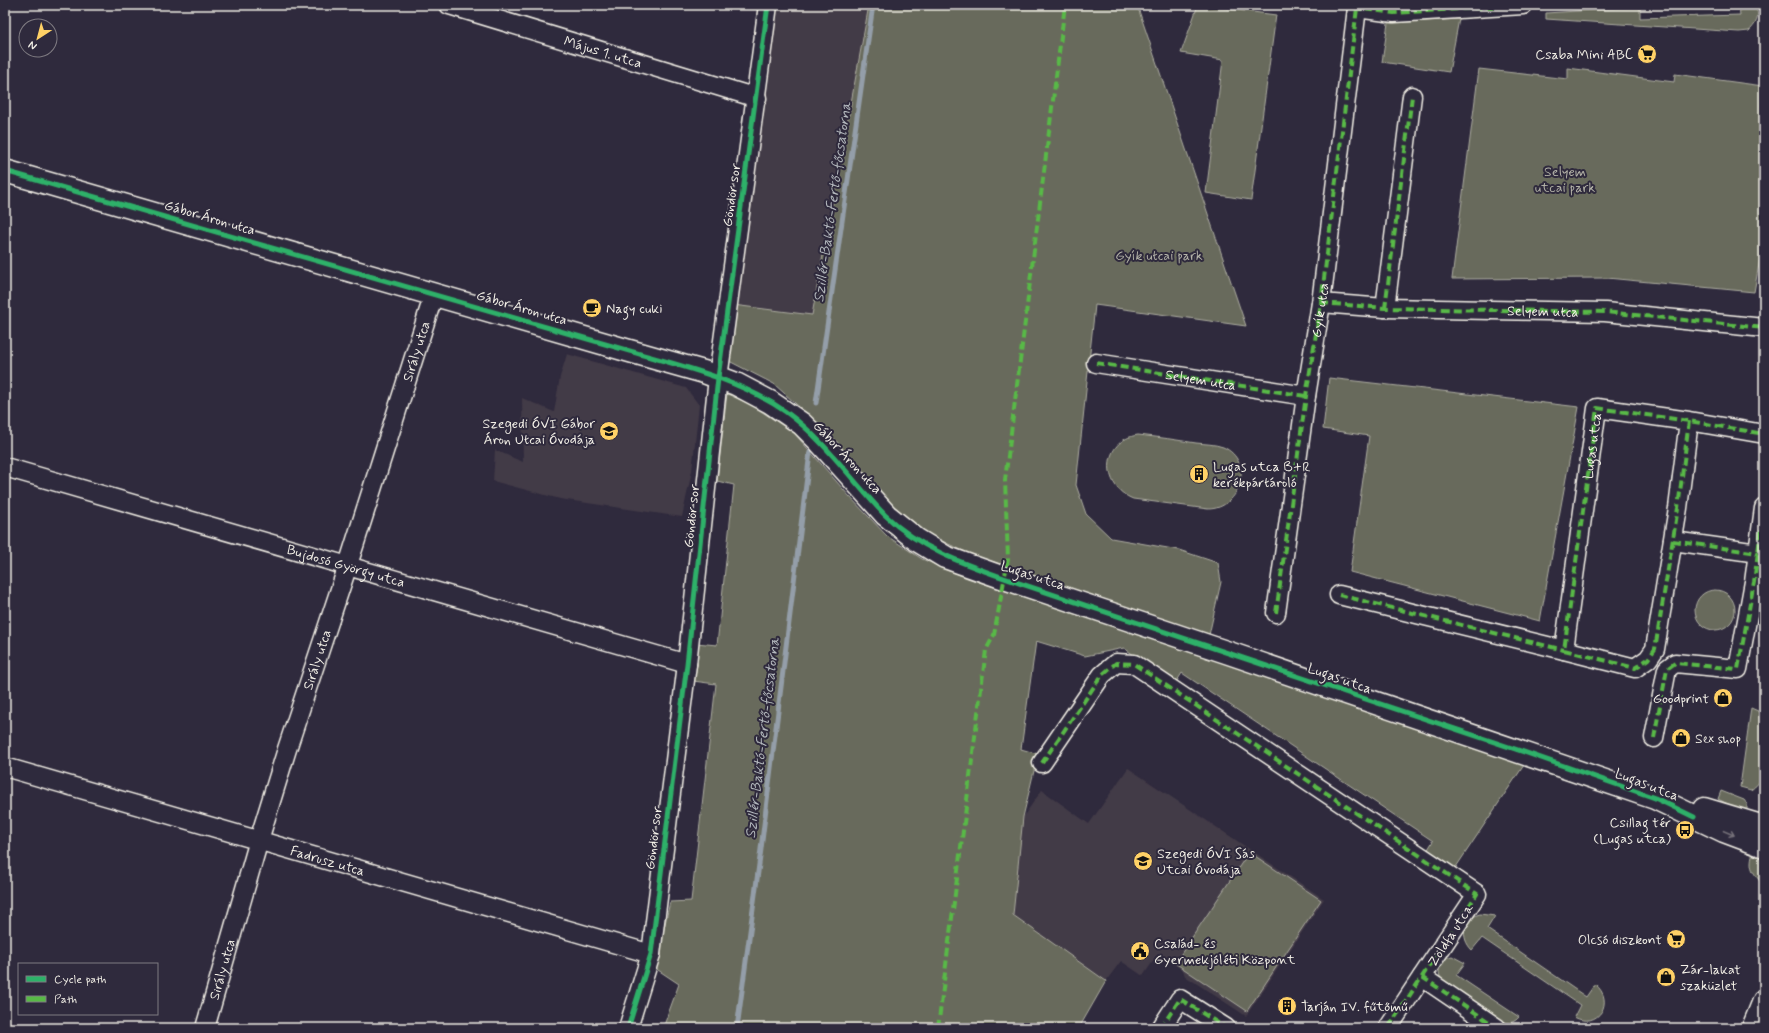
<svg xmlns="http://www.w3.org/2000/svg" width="1769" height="1033" font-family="Mynerve,sans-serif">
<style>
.built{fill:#423a47}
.green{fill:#686a5b;stroke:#aeaea2}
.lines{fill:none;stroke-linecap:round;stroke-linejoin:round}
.stream{stroke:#949ea9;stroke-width:5}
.street-casing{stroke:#f4f1e8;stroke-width:21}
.secondary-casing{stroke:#f4f1e8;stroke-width:25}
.street{stroke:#2f2a3d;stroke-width:18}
.secondary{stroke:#2f2a3d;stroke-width:22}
.quiet{stroke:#58b947;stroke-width:4;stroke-dasharray:8 4;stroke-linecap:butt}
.cycleway-casing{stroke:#2f2a3d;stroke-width:8}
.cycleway{stroke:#2db169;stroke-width:5}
.oneway{stroke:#747079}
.labels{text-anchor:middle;stroke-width:4;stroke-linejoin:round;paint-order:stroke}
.street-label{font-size:14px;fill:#f4f1e8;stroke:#2f2a3d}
.poi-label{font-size:14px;fill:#f4f1e8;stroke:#2f2a3d;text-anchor:start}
.park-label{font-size:14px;fill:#b5b4a9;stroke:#2f2a3d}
.water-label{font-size:15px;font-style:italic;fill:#b4b9be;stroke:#2f2a3d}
</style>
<rect width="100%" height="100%" fill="#2f2a3d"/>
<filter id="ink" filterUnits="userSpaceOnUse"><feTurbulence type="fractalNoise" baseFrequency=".025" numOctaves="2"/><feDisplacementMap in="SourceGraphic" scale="8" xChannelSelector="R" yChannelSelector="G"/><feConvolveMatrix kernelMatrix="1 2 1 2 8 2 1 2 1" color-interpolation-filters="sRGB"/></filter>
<g filter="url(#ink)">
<g class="built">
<polygon points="772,5 869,5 812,315 733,305"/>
<polygon points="567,354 686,388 699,405 692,471 682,517 560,499 493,481 495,450 523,462 522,398 554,412 560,377"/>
<polygon points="1128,768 1324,899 1246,1016 1185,976 1183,970 1158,954 1143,976 1121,961 1106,981 1013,915 1023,817 1042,790 1089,824"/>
</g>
<g class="green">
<polygon points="869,5 1137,5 1246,326 1095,305 1076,485 1086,514 1111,538 1179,550 1218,563 1221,582 1209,635 970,554 925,533 881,495 817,423 774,384 727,360 733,305 812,315"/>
<polygon points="1198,5 1276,15 1251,200 1206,193 1223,60 1181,53"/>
<path d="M1739,5H1754C1761,15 1757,23 1749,31L1739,32L1546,19V13L1640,7V18L1740,15Z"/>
<polygon points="1459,19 1449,72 1382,62 1388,23"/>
<polygon points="1568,68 1674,82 1675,74 1763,86 1761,106 1764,106 1764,236 1754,292 1607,278 1452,279 1479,69 1568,79"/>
<polygon points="1329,378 1579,407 1540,621 1350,572 1369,436 1323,429"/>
<polygon points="727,394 750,404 794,433 850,497 887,536 922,559 967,578 1526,762 1454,870 1427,851 1433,841 1182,673 1175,684 1124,648 1085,656 1036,641 1021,749 1038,754 1023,817 1013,915 1106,981 1079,1028 663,1028 679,984 655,968 670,902 691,901 716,684 693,681 696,643 717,645 734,485 717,481"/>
<path d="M1138,435C1158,437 1177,440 1196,443C1205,444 1215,444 1223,447C1255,461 1241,509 1208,509L1133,499C1100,486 1102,440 1138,435Z"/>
<circle cx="1715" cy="610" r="20"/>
<path d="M1751,708L1758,711C1764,726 1768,761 1763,776C1760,782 1756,786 1751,790L1740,787Z"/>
<polygon points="1721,791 1744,800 1747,804 1747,814 1718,799"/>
<path d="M1754,849L1764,854V886C1753,872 1747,868 1754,849Z"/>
<polygon points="1249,852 1321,900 1247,1011 1175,963"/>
<path d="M1480,914L1495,916L1487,929L1586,997L1595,984C1616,1001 1598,1030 1574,1017L1580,1005L1482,938L1472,950C1460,938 1462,919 1480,914Z"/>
<path d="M1452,956L1465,963L1456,975L1519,1017C1514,1023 1508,1024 1501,1021L1442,981C1436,970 1439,959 1452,956Z"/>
</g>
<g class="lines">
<g class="stream">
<polyline points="816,403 873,5"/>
<polyline points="737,1028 760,857 810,452"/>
</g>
<g class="street-casing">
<g id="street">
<path id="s1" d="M449,5L757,98"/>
<polyline points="1357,5 1357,8 1394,13 1523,5"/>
<polyline points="1321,303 1385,308 1605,312 1764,328"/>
<polyline points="1385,308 1412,96"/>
<polyline points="1096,363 1306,396"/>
<path id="s2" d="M1689,421L1678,508L1655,649L1648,659L1635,668L1564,650L1597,408L1689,421L1764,434"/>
<path id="s3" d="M5,467L687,664"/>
<polyline points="1673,541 1758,553"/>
<polyline points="1339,595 1564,650"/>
<polyline points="1276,613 1306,396 1321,303 1357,8"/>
<polyline points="1654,738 1667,669 1675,663 1738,669 1754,582 1764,508"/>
<polyline points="1042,763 1102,675 1116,663 1134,664 1477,894 1388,1028"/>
<path id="s4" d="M5,767L651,954"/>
<polyline points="1422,977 1497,1028"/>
<path id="s5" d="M205,1028L259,840L287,749L348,565L434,294"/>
<polyline points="628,1028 651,954 687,664 718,378 768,5"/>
<polyline points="1161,1028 1180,999 1226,1028"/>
</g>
</g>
<g class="secondary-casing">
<g id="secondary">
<polyline points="5,171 626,350 704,372 736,384 770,402 802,424 820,442 886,515 917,540 945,557 1004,578 1226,652 1655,798 1724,831 1764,846"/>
<polyline points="1704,809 1764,827"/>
<polyline points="1753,1028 1764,1001"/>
</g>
</g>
<use href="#street" class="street"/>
<use href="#secondary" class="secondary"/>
<g class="quiet">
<polyline points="1357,5 1357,8 1394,13 1523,5"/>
<path id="s6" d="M1321,303L1385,308L1605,312L1764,328"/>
<polyline points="1385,308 1412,96"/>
<path id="s7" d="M1096,363L1306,396"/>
<polyline points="1689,421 1678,508 1655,649 1648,659 1635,668 1564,650 1597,408 1689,421 1764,434"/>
<polyline points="1673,541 1758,553"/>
<polyline points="1339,595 1564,650"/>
<path id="s8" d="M1276,613L1306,396L1321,303L1357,8"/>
<polyline points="1654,738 1667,669 1675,663 1738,669 1754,582 1764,508"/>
<polyline points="1042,763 1102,675 1116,663 1134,664 1477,894 1388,1028"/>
<polyline points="1422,977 1489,1022"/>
<polyline points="938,1028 986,650 994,635 1008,559 1005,480 1065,5"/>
<polyline points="1161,1028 1180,999 1226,1028"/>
</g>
<g class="cycleway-casing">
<g id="cycleway">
<path d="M5,171L626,350C681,366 739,379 786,412C825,440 852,481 885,515C919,548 961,563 1004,578L1524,752L1655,798L1694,817"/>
<polyline points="628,1028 651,954 687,664 718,378 768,5"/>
</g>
</g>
<use href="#cycleway" class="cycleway"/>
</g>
<defs><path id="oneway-shaft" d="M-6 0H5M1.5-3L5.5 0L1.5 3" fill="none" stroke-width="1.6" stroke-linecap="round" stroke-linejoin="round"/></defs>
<use class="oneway" href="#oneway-shaft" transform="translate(1729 833) rotate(23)"/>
</g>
<defs>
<g id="supermarket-disc" transform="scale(1)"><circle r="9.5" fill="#ffd166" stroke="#2f2a3d"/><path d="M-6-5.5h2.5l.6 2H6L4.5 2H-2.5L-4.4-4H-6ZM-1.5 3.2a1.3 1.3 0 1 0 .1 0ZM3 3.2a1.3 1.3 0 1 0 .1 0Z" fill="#111"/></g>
<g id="cafe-disc" transform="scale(1)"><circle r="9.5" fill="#ffd166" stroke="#2f2a3d"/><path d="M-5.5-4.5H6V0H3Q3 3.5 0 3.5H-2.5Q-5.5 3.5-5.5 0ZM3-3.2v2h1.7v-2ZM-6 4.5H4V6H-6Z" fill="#111"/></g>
<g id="school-disc" transform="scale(1)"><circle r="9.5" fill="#ffd166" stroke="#2f2a3d"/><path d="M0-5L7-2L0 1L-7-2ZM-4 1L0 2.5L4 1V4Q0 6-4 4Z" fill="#111"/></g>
<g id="building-disc" transform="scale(1)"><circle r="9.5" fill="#ffd166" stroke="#2f2a3d"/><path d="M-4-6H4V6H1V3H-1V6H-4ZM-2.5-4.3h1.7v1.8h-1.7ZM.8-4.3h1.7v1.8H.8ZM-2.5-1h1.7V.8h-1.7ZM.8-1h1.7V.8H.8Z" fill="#111"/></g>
<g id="shop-disc" transform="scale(1)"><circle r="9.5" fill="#ffd166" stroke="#2f2a3d"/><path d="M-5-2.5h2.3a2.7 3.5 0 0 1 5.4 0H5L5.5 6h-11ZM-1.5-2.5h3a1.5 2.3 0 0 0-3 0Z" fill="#111"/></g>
<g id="bus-disc" transform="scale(1)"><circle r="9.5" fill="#ffd166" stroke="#2f2a3d"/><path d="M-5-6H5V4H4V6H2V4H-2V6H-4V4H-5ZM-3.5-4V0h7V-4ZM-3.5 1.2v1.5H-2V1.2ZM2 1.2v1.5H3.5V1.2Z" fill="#111"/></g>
<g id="civic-disc" transform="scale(1)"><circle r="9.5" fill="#ffd166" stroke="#2f2a3d"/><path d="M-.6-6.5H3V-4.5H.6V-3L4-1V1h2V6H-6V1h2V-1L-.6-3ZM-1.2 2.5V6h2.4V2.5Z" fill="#111"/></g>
</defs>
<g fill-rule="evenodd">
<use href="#supermarket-disc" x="1647" y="54"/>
<use href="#cafe-disc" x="592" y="308"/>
<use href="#school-disc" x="609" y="431"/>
<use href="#building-disc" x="1199" y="474"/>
<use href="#shop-disc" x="1723" y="698"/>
<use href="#shop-disc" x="1681" y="738"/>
<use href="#bus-disc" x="1685" y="830"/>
<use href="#school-disc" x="1143" y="861"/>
<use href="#supermarket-disc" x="1676" y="939"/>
<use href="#civic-disc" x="1140" y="951"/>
<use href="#shop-disc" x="1666" y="977"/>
<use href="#building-disc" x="1287" y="1006"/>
</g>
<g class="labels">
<g class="street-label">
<text dy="5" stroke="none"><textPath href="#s1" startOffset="161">Május 1. utca</textPath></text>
<text transform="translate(731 195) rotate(-82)" y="5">Göndör sor</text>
<text transform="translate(210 217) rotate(16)" y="5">Gábor Áron utca</text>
<text transform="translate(522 307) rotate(16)" y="5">Gábor Áron utca</text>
<text dy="5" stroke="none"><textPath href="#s8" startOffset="306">Gyík utca</textPath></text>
<text dy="5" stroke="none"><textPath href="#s6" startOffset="222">Selyem utca</textPath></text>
<text dy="5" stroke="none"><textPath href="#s5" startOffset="709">Sirály utca</textPath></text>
<text dy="5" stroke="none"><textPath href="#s7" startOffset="106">Selyem utca</textPath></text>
<text dy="5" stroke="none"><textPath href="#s2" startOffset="538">Lugas utca</textPath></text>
<text transform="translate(848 457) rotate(47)" y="5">Gábor Áron utca</text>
<text transform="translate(691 516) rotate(-84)" y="5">Göndör sor</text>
<text dy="5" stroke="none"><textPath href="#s3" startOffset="355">Bujdosó György utca</textPath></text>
<text transform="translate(1033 575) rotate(18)" y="5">Lugas utca</text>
<text dy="5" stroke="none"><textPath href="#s5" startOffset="385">Sirály utca</textPath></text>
<text transform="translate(1340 678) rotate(19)" y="5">Lugas utca</text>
<text transform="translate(1647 784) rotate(21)" y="5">Lugas utca</text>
<text transform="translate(653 838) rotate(-83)" y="5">Göndör sor</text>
<text dy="5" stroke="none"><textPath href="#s4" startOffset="336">Fadrusz utca</textPath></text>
<text transform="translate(1450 935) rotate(-57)" y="5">Zöldfa utca</text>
<text dy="5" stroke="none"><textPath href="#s5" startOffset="61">Sirály utca</textPath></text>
</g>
<g class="poi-label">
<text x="1633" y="59" text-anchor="end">Csaba Mini ABC</text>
<text x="606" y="313">Nagy cuki</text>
<text x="595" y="428" text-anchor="end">Szegedi ÓVI Gábor<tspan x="595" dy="16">Áron Utcai Óvodája</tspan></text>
<text x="1213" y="471">Lugas utca B+R<tspan x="1213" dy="16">kerékpártároló</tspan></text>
<text x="1709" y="703" text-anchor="end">Goodprint</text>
<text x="1695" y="743">Sex shop</text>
<text x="1671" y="827" text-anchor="end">Csillag tér<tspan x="1671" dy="16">(Lugas utca)</tspan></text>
<text x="1157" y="858">Szegedi ÓVI Sás<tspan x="1157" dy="16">Utcai Óvodája</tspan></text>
<text x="1662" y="944" text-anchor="end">Olcsó diszkont</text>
<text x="1154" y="948">Család- és<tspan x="1154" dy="16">Gyermekjóléti Központ</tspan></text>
<text x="1680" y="974">Zár-lakat<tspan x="1680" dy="16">szaküzlet</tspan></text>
<text x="1301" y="1011">Tarján IV. fűtőmű</text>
</g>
<g class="park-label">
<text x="1565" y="176">Selyem<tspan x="1565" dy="16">utcai park</tspan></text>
<text x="1159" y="260">Gyík utcai park</text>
</g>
<g class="water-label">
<text transform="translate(832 202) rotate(-82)" y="5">Szillér-Baktó-Fertő-főcsatorna</text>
<text transform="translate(762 738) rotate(-83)" y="5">Szillér-Baktó-Fertő-főcsatorna</text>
</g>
</g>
<rect width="1769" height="1033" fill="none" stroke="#2f2a3d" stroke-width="20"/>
<rect x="10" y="10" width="1749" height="1013" fill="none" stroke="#f4f1e8" stroke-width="1.5" filter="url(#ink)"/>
<rect x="18" y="963" width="140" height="52" fill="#2f2a3d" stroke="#7e7a81"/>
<rect x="26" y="976" width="20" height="6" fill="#2db169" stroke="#7e7a81"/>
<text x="54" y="983" font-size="12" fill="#f4f1e8">Cycle path</text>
<rect x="26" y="996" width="20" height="6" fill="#58b947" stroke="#7e7a81"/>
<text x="54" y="1003" font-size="12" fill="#f4f1e8">Path</text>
<g transform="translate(38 38) rotate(216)"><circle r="19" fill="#2f2a3d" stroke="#7e7a81"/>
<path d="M0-3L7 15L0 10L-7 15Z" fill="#ffd166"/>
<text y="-6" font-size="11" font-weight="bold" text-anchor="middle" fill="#f4f1e8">N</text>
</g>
</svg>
